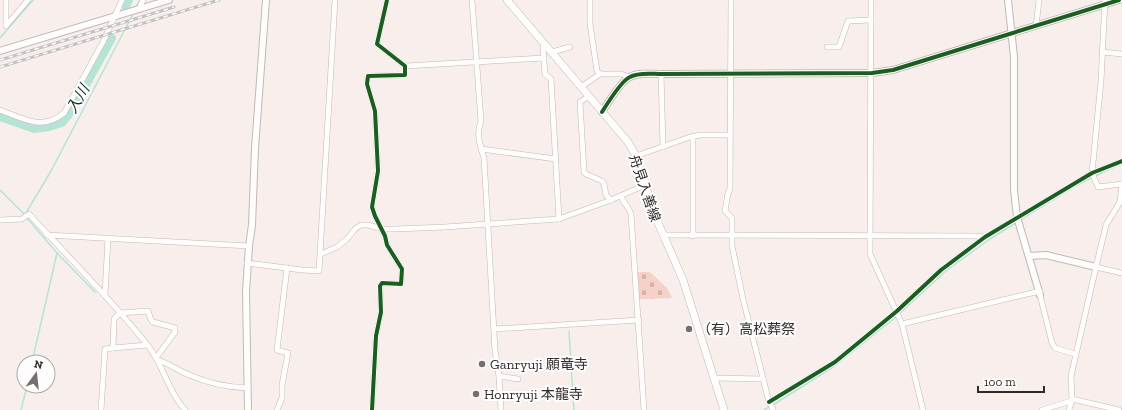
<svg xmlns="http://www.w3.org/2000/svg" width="1122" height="410" font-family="'Zilla Slab','Noto Sans JP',serif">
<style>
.cemetery{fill:url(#cemetery-stones)}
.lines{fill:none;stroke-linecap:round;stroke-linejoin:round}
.stream{stroke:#b6e4d4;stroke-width:1.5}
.river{stroke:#b6e4d4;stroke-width:8}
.minor-casing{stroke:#c0b9b7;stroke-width:6}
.tertiary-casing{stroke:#c0b9b7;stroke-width:8}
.secondary-casing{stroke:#c0b9b7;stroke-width:8}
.minor{stroke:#fefdfc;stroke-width:5}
.tertiary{stroke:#fefdfc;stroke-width:6}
.secondary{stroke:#fefdfc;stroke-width:7}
.rail-casing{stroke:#c3c1c1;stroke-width:3}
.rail{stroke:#fdfdfd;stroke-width:1.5;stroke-dasharray:4.5;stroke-linecap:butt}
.cycleway-casing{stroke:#fdfdfd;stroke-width:6}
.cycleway{stroke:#1b5e20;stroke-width:4}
.poi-dot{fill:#766f6d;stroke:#fdfdfd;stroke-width:1.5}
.labels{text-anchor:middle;stroke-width:4;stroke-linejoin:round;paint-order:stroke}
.street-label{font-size:14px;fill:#302a28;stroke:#fdfdfd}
.poi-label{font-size:14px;fill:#302a28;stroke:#fdfdfd;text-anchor:start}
.water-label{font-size:15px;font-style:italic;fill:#12342a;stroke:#fdfdfd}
</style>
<defs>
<pattern id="cemetery-stones" width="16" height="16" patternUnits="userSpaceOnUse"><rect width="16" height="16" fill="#f5d1c8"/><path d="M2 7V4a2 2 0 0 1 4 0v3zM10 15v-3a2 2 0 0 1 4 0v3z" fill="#d2b4ac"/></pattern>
</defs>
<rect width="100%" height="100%" fill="#f8efec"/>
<polygon class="cemetery" points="637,272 650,272 667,288 672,298 639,299"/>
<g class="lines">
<g class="stream">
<polyline points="136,7 140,0"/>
<polyline points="0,38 33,0"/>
<polyline points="0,190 25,215"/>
<polyline points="26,213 51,171 133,14"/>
<polyline points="27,218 57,253 32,362"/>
<polyline points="1020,220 1075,186 1118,165"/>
<polyline points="57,253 95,292"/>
<polyline points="899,314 947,270 990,239 1017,222"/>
<polyline points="569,331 574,410"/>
<polyline points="773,405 833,367 896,317"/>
<polyline points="21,410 27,386"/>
<polyline points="764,410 769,407"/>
</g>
<g class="river">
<polyline points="126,7 129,0"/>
<polyline points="0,117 34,129 49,127 62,123 71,112 112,38"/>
</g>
<g class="minor-casing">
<g id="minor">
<path d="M472,0L481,121C476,134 480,145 484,158L495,350L499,376L501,410"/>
<polyline points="590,0 590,24 597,71 600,74 621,74 629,77"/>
<polyline points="731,0 730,189 728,193 725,211 732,218 732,246 743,299 769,402 773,409 772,410"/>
<polyline points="871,0 870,254 902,324 923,410"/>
<polyline points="1105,0 1101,81 1092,173 1098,187 1122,184"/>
<polyline points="139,9 143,0"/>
<polyline points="6,26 28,0"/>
<polyline points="6,26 6,0"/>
<polyline points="1036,26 1039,0"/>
<polyline points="544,43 543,49 545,74 551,79 559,219"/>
<polyline points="827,47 839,47 848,21 871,20"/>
<polyline points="552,52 570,47"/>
<polyline points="1103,52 1122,54"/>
<polyline points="405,66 544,58"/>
<polyline points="661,74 663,147"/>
<polyline points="581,87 600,74"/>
<polyline points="589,96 580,102 584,172 586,174 602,181 604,184 606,195 611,200"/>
<path d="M0,110C24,119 42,131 64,113L103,42L122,0"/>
<polyline points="481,149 556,159"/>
<polyline points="636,156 690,137 701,135 730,135"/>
<path d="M621,196C623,203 629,207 631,214L644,410"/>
<path d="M0,220L22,219L29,214C69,258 112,300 149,347C164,367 168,391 185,410"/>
<polyline points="47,235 249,246"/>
<polyline points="663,235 977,236 985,237"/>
<polyline points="693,236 693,137"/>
<polyline points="321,254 337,247 347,239 355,229 361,225 368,225 382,229 396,229 445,227 559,219 611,200 645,185"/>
<polyline points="247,263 302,270 319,271 335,0"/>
<polyline points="1096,267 1122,273"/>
<polyline points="105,295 108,238"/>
<polyline points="1040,295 1052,343 1055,348 1075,354"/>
<polyline points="902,324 1040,291"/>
<polyline points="494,329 639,320"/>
<polyline points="113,348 147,345"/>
<path d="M158,360C170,364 180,372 192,376C210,384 228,387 247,388"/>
<polyline points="499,376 518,379"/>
<polyline points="714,378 763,379"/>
<polyline points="1072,399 1119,410"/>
<polyline points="769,402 835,362 897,311 941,270 985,237 1092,173 1122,161"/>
<polyline points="101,410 105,349 113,348 114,319 120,313 148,311 151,320 153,322 175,328 175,332 156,358"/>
<polyline points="277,410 282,398 282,385 288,353 277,350 287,268"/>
<polyline points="372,410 376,336 381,312 380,286 382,283 401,284 402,269 387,245 385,236 375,216 372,207 378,171 375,111 367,84 368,76 405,75 405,66 377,44 387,0"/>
<polyline points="1042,410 1071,401"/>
<polyline points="1069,410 1072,399 1071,376 1096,267 1106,225 1120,202 1122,184"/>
</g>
</g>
<g class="tertiary-casing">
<g id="tertiary">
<polyline points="1008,0 1014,57 1014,190 1017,217 1040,295"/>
<polyline points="0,51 169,0"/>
<path d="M602,112C607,104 622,80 630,77C638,72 652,74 661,74L872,73L893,70L1119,0"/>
<polyline points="1029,256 1046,255 1096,267"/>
<polyline points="248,410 246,292 249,246 252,225 255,148 266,0"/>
</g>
</g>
<g class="secondary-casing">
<polyline id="secondary" points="507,0 628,142 636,156 641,170 655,216 683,280 724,410"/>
</g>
<use href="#minor" class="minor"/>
<use href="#tertiary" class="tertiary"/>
<use href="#secondary" class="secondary"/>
<g class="rail-casing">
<g id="rail">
<polyline points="0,60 174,7"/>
<polyline points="0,67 219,0"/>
</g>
</g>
<use href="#rail" class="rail"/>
<g class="cycleway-casing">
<g id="cycleway">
<path d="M602,112C607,104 622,80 630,77C638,72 652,74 661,74L872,73L893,70L1119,0"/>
<polyline points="769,402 835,362 897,311 941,270 985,237 1092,173 1122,161"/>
<polyline points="372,410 376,336 381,312 380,286 382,283 401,284 402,269 387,245 385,236 375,216 372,207 378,171 375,111 367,84 368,76 405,75 405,66 377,44 387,0"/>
</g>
</g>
<use href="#cycleway" class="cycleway"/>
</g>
<g class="poi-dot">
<circle cx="689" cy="329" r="4"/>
<circle cx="482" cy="364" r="4"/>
<circle cx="476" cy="394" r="4"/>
</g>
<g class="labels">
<g class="street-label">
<text transform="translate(645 188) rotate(71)" y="5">舟見入善線</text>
</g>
<g class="poi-label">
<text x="697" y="334">（有）高松葬祭</text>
<text x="490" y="369">Ganryuji 願竜寺</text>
<text x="484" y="399">Honryuji 本龍寺</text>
</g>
<g class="water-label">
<text transform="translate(78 99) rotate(-60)" y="5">入川</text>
</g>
</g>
<g transform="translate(36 374) rotate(15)"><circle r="19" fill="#fdfdfd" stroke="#aba9a8"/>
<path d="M0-3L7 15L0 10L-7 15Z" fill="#766f6d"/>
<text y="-6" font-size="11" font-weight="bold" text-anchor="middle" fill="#302a28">N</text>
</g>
<path d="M978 386v6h66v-6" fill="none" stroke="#302a28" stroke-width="2"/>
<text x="984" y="386" font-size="12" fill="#302a28" stroke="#fdfdfd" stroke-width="3" paint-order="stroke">100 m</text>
</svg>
